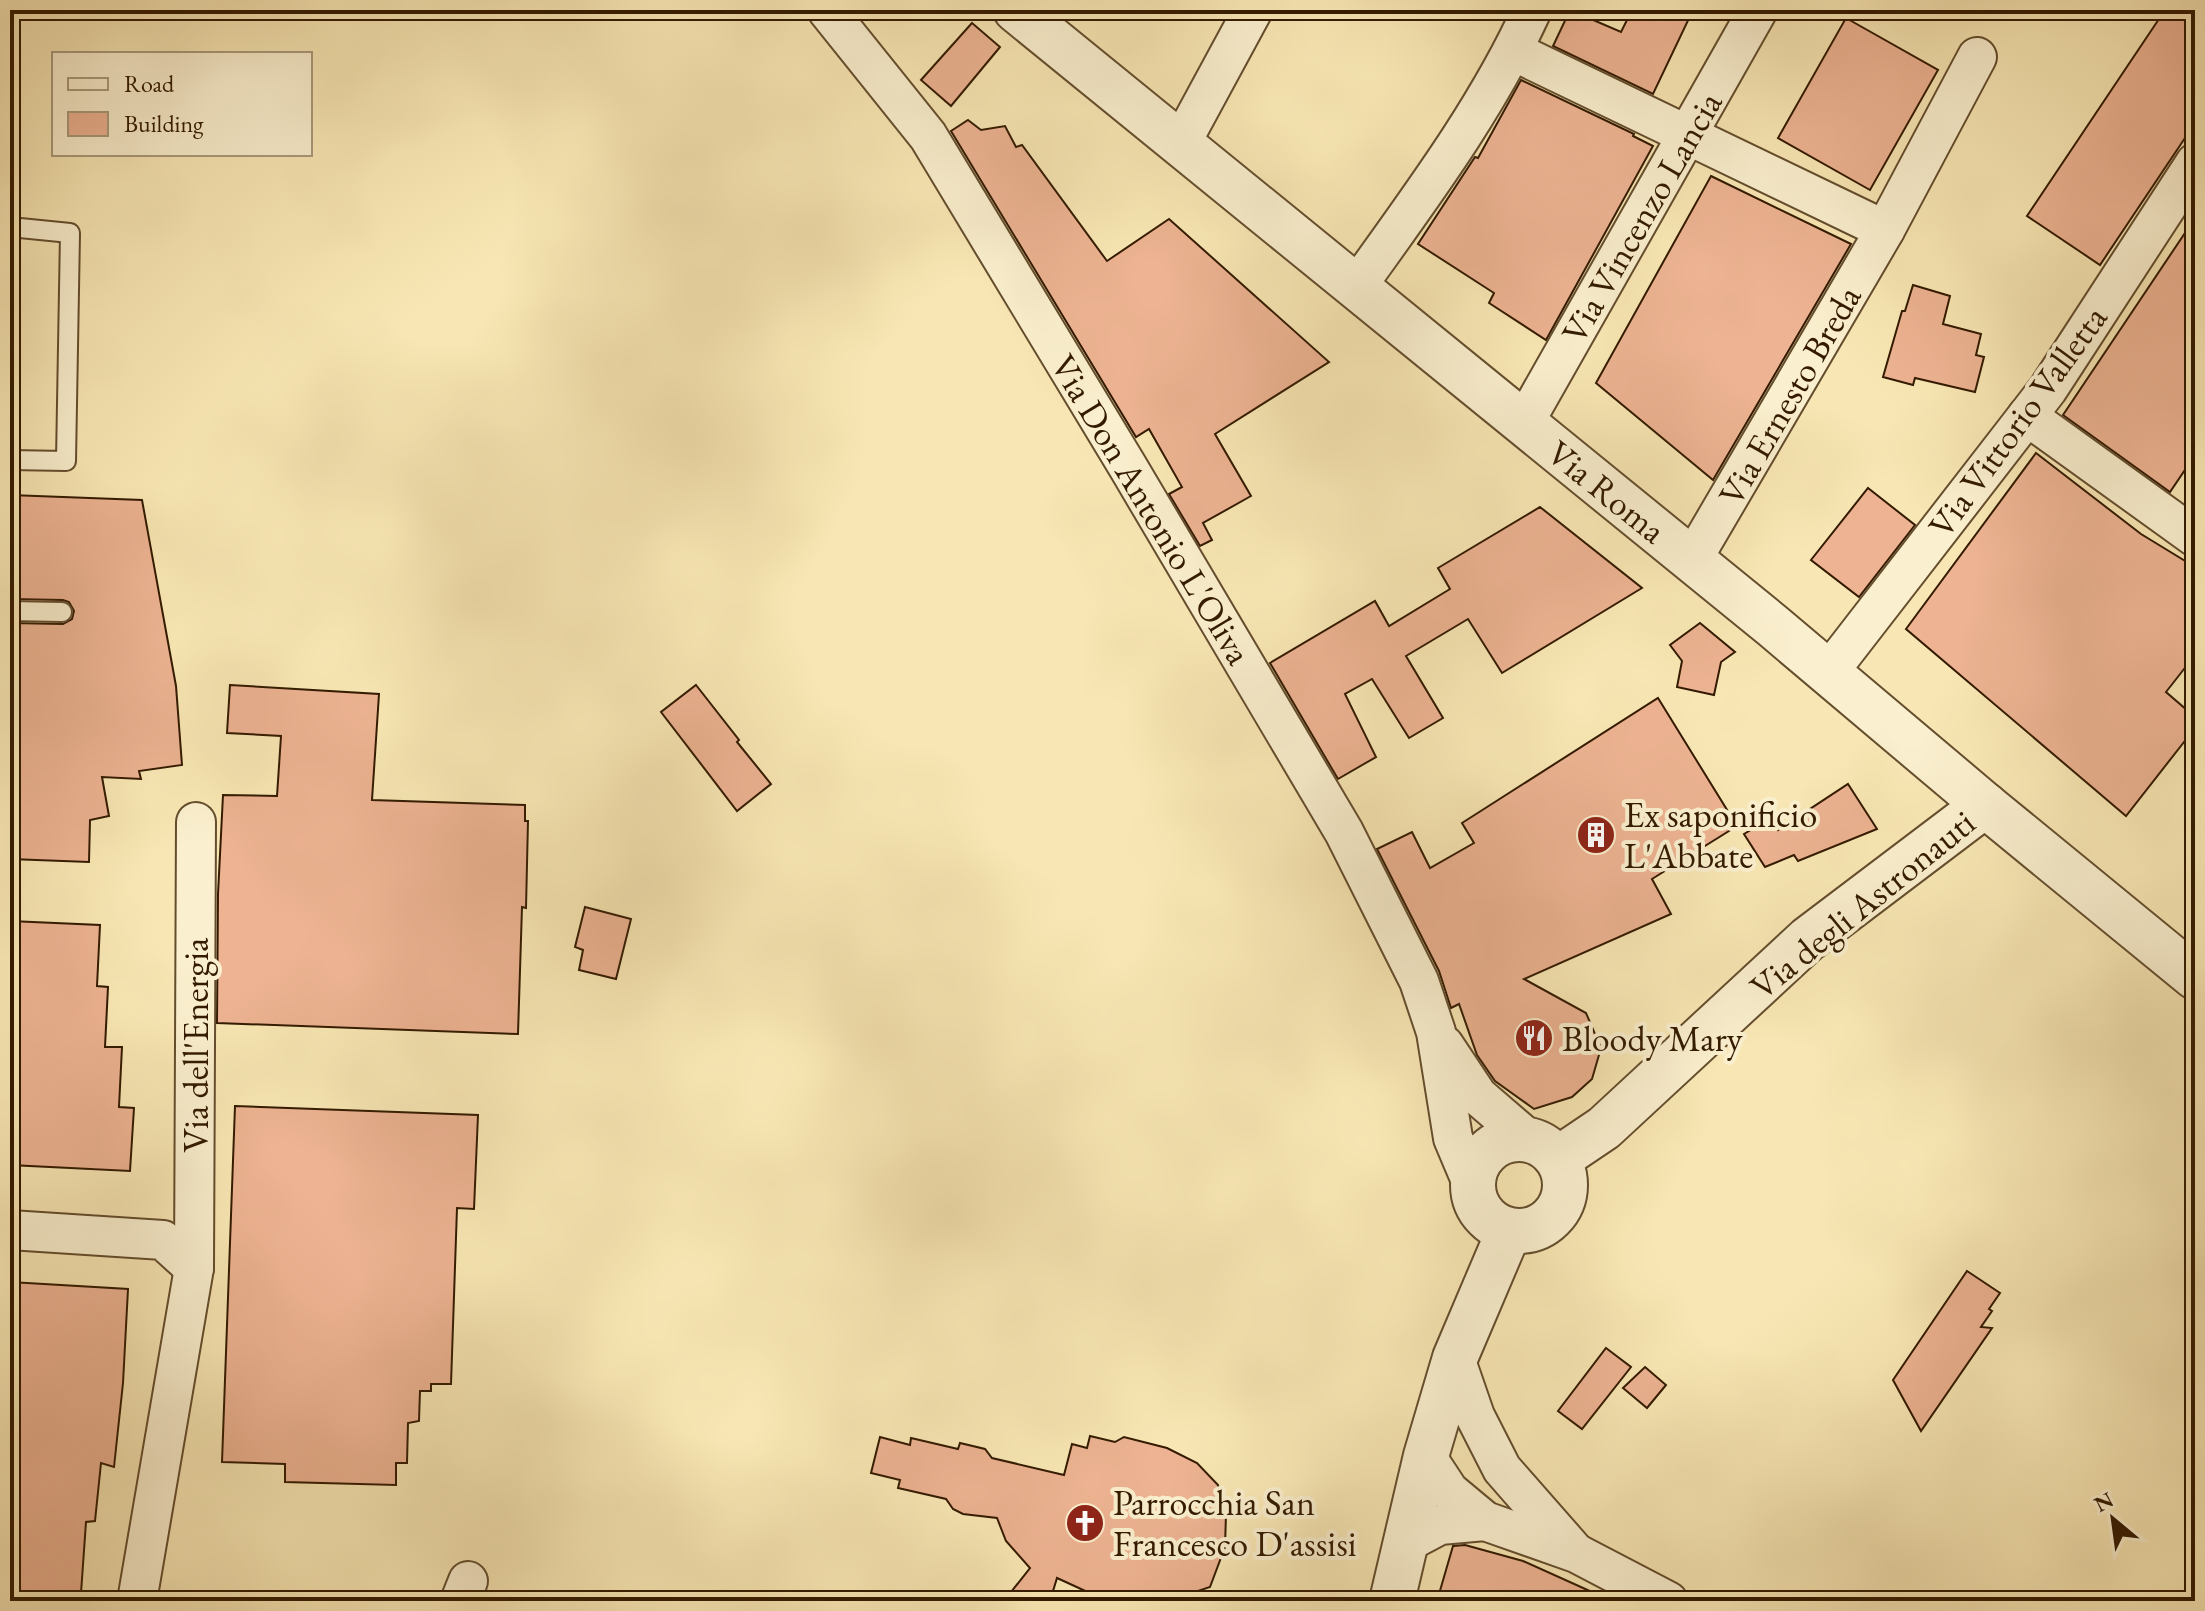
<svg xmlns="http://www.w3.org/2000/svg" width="2205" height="1611" font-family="'EB Garamond',serif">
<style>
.building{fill:#edb392;stroke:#331a00;stroke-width:2}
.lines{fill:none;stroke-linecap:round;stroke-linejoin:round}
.service-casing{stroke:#644d2d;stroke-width:22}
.minor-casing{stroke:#644d2d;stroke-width:42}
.tertiary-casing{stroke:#644d2d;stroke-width:48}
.service{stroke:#faefce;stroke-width:18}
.minor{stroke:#faefce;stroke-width:38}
.tertiary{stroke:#faefce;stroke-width:44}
.labels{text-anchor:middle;stroke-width:8;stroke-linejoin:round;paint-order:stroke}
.street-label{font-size:36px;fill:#331a00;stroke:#faefce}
.poi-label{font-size:36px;fill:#331a00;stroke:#faefce;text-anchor:start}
</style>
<rect width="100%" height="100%" fill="#f8e7b4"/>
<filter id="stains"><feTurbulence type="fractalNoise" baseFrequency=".0025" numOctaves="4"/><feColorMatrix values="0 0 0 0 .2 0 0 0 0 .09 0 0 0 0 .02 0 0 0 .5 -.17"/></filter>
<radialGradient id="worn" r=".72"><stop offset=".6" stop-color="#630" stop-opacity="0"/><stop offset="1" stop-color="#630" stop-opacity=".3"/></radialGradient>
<g class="building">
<polygon points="1570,10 1621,32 1632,10 1693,10 1653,94 1553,46"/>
<polygon points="2165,10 2195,10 2195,123 2100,265 2027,216"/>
<polygon points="1846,18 1938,70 1870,190 1778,138"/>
<polygon points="972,23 1000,47 951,106 921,80"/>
<polygon points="1521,80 1634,134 1633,136 1653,146 1546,340 1489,303 1494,293 1418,244 1475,157 1478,158"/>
<polygon points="968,120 981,130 1005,126 1016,147 1022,145 1107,261 1169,219 1329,362 1215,434 1251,496 1203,523 1212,540 1200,546 1169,494 1182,487 1149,429 1136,437 951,131"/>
<polygon points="1711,176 1851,244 1713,480 1596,383"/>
<polygon points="2195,218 2195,455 2170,492 2063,415"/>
<polygon points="1913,285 1950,296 1943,324 1981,334 1976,355 1984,357 1975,392 1915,378 1913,385 1883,377 1902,311 1905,311"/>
<polygon points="2036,453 2141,534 2195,567 2195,655 2166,692 2195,717 2195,728 2126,816 1906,629"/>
<polygon points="1868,488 1915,525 1859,597 1811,560"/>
<polygon points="10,495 142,500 176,686 182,765 139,771 141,779 102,777 109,816 90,820 89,862 10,859 10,623 63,624 72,619 74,611 69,602 63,600 10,599"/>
<polygon points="1540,507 1642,588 1502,673 1468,619 1406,656 1443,718 1409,738 1372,679 1345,694 1376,757 1338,779 1270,663 1375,601 1389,626 1450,589 1438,568"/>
<polygon points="1700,623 1735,652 1721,662 1714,695 1677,687 1682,661 1670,645"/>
<polygon points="230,685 379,694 372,800 525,805 525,821 528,821 526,908 522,907 518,1034 217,1023 218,894 223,795 277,796 281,736 227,733"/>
<polygon points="696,685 739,740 737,742 771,784 737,811 661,712"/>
<polygon points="1658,698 1737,826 1652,879 1671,914 1524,979 1586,1013 1601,1048 1592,1079 1572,1097 1534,1109 1495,1081 1477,1055 1459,1004 1451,1008 1439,971 1377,849 1412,832 1430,868 1474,843 1462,823"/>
<polygon points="1848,784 1877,829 1798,861 1794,855 1765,867 1744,834 1771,818 1778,830"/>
<polygon points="585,907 631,919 616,979 579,970 583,950 575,947"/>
<polygon points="10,921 100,925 97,986 108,987 105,1047 122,1047 119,1107 134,1108 130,1171 10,1165"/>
<polygon points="235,1106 478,1115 474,1209 457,1208 451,1384 431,1384 431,1391 420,1391 419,1421 408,1423 407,1463 396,1463 396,1485 285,1482 285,1464 222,1462"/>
<polygon points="1967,1271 2000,1293 1989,1309 1992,1311 1981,1327 1992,1328 1921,1431 1893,1380"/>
<polygon points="10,1282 128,1289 123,1383 114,1467 101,1463 95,1521 86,1522 81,1593 72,1593 71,1601 10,1601"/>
<polygon points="1606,1348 1631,1367 1582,1429 1558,1411"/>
<polygon points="1645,1367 1666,1385 1647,1408 1623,1388"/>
<polygon points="1090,1436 1115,1442 1124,1437 1167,1448 1197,1463 1218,1485 1226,1514 1225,1547 1210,1587 1168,1601 1139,1601 1128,1600 1116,1592 1094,1595 1057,1578 1050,1601 1004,1601 1030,1568 1006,1541 997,1518 963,1514 953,1509 946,1499 898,1488 900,1480 871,1473 880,1437 910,1445 911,1438 958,1449 960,1443 985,1449 992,1458 1064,1475 1072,1444 1087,1448"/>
<polygon points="1465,1545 1523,1561 1612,1601 1437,1601 1453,1546"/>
</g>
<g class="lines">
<g class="service-casing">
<g id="service">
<polyline points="10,227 70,233 66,461 10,460"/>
<polyline points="10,611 62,612"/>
</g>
</g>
<g class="minor-casing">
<g id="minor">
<polyline points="827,10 928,136 1128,467 1344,832 1419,981 1436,1032 1453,1138 1472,1183"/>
<polyline points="1513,51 1885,230"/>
<polyline points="1181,143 1253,10"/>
<path d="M1357,286C1420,198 1487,109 1532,10"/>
<polyline points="2027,416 2195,537"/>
<polyline points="1524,423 1758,10"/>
<polyline points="1692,560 1885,230 1977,57"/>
<polyline points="1828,673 2048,389 2195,163"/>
<polyline points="1444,1045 1478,1096 1528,1139"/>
<polyline points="10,1230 163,1240 194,1268"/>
<polyline points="1455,1358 1475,1416 1502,1469 1574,1551"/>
<polyline points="1426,1456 1449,1491 1485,1521 1576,1553 1668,1601"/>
<polyline points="1406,1543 1440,1525 1485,1521"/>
<polyline points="137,1601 194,1268 196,822"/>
<polyline points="460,1601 468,1581"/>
</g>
</g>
<g class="tertiary-casing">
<g id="tertiary">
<polyline points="1016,10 1773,626 1985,805 2195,977"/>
<circle cx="1519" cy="1185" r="46"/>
<polyline points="1558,1159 1604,1128 1808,939 1985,805"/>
<polyline points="1392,1601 1426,1456 1455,1358 1509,1231"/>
</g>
</g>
<use href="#service" class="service"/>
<use href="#minor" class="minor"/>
<use href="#tertiary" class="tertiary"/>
</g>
<defs>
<g id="building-disc" transform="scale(2)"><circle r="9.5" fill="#8f2418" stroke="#faefce"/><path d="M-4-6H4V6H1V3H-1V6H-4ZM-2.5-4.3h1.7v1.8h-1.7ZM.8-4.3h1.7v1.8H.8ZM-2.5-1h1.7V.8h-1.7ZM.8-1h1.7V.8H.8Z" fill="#fff"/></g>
<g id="restaurant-disc" transform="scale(2)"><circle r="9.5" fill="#8f2418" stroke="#faefce"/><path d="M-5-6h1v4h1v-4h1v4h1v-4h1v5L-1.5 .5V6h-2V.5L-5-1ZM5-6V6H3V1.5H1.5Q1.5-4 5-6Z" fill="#fff"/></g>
<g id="church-disc" transform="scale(2)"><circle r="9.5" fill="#8f2418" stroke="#faefce"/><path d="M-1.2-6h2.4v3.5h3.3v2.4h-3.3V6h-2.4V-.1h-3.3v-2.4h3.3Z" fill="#fff"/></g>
</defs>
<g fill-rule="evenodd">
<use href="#building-disc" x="1596" y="835"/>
<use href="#restaurant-disc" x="1534" y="1038"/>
<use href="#church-disc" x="1085" y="1523"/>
</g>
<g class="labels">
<g class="street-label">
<text transform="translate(1641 217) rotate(-60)" y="13">Via Vincenzo Lancia</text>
<text transform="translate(1789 395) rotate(-60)" y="13">Via Ernesto Breda</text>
<text transform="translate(2017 421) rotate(-54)" y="13">Via Vittorio Valletta</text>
<text transform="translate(1607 491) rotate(39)" y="13">Via Roma</text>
<text transform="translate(1152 509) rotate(59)" y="13">Via Don Antonio L'Oliva</text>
<text transform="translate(1862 904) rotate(-39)" y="13">Via degli Astronauti</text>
<text transform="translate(195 1045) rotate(-90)" y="13">Via dell'Energia</text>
</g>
<g class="poi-label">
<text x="1624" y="827">Ex saponificio<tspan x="1624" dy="41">L'Abbate</tspan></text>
<text x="1562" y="1051">Bloody Mary</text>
<text x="1113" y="1515">Parrocchia San<tspan x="1113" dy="41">Francesco D'assisi</tspan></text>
</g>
</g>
<rect width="2205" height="1611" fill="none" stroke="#f8e7b4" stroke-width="40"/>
<rect x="12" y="12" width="2181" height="1587" fill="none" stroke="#331a00" stroke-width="4"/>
<rect x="20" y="20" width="2165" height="1571" fill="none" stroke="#331a00" stroke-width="2"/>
<rect x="52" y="52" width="260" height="104" fill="#faefce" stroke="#aa9a7c" stroke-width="2"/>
<rect x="68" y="78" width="40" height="12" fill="#faefce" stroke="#aa9a7c" stroke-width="2"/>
<text x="124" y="92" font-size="24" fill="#331a00">Road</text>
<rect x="68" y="112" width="40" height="24" fill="#edb392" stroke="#aa9a7c" stroke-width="2"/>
<text x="124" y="132" font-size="24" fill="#331a00">Building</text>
<g transform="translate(2113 1519) rotate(331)" stroke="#faefce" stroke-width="6" paint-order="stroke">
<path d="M0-6L14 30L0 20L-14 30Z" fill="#331a00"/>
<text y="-12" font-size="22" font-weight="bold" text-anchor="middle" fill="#331a00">N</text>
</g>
<rect width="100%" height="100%" filter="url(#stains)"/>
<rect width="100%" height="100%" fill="url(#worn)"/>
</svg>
